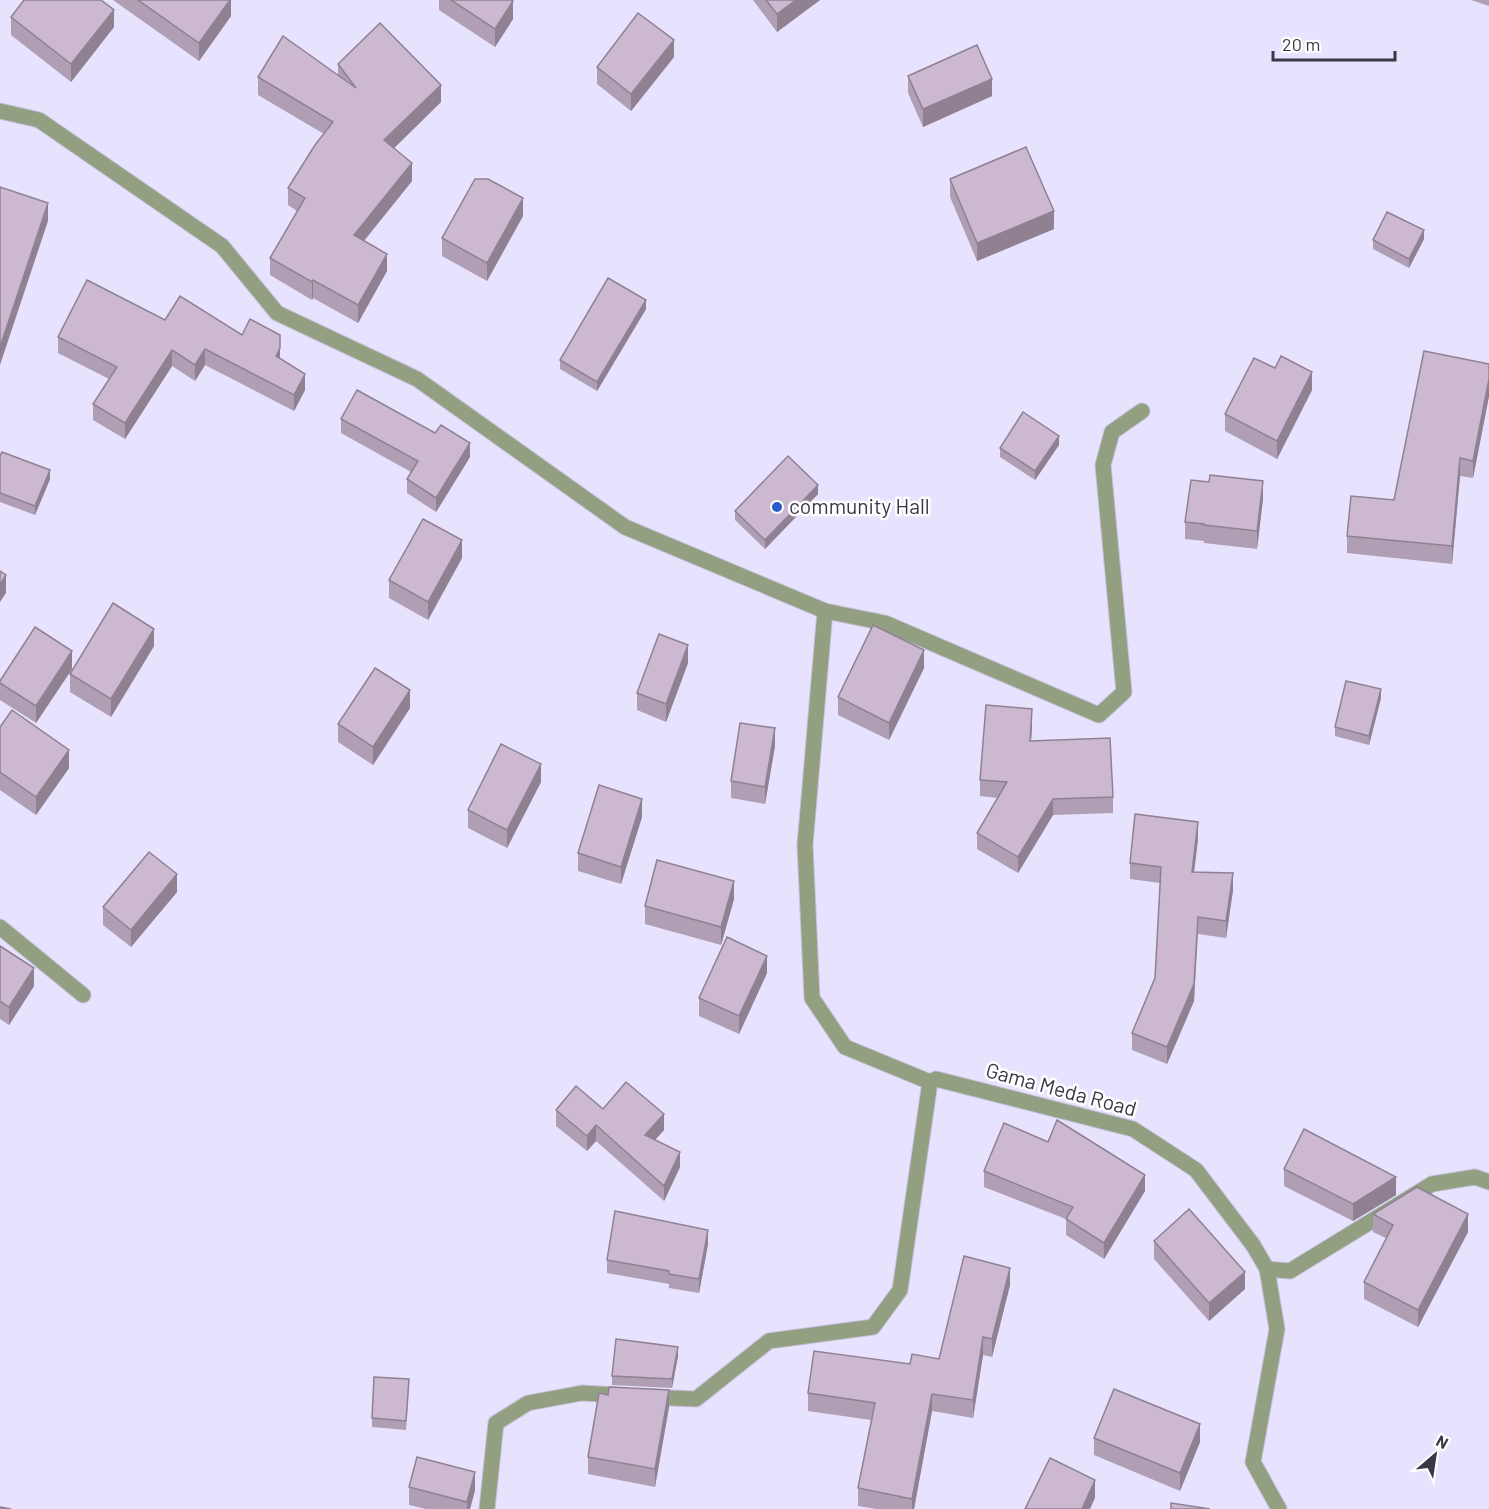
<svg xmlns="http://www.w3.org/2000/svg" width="1489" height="1509" font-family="Barlow,sans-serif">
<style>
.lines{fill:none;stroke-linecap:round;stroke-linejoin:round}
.minor-casing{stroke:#c4c1d9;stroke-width:17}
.minor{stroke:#929f81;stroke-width:15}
.wall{fill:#af9eb4}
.shaded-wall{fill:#8f8192}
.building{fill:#ccb8d1;stroke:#8f8192;stroke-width:1.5}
.poi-dot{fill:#285dcb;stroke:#fff;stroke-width:2}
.labels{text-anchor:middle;stroke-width:5;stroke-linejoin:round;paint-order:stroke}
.poi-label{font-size:21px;fill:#3a3846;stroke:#fff;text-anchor:start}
.street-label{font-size:21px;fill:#3a3846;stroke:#fff}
</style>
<rect width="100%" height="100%" fill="#e7e3fe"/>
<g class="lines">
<g class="minor-casing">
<g id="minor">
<polyline points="0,111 39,120 222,246 277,313 417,379 625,527 825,611 805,845 812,998 845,1047 930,1082 900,1290 873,1327 769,1341 696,1399 648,1397"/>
<polyline points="825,611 885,623 1099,715 1124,692 1103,465 1112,432 1142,411"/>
<polyline points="0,927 83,995"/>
<polyline points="930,1082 936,1079 1133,1129 1196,1170 1253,1245 1267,1269 1277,1329 1253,1462 1279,1509"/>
<polyline points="1267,1269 1290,1271 1432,1184 1475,1177 1489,1182"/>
<polyline points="487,1509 496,1423 528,1403 582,1393 618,1395"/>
</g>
</g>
<use href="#minor" class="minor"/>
</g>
<g class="wall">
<polygon points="113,0 231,0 231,16 199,61"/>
<polygon points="439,0 511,0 513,19 495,47 439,10"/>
<polygon points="753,0 820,0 777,32"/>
<polygon points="1471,0 1489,0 1489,6"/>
<polygon points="11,17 114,27 71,82 11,35"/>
<polygon points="674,57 631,111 597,84 597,67"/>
<polygon points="338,64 441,102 394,148 412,181 364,241 387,271 358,323 313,298 312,300 270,275 270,258 297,211 288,205 288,188 324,134 258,95 258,77 338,75"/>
<polygon points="908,76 992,96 923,127 908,93"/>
<polygon points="950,179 1054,229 977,261 950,197"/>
<polygon points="523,216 487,281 442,256 442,238"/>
<polygon points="1424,239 1409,268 1373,249 1373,240"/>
<polygon points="646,309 597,391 560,369 560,360"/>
<polygon points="165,320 280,359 305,390 294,411 205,365 195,381 172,366 125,439 93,420 93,404 109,379 58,353 58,337"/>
<polygon points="1489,364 1489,396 1473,478 1460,476 1452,564 1347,553 1347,536 1394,500"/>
<polygon points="1312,390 1277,459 1225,431 1225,414"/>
<polygon points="341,419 470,457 436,512 407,493 407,479 411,472 341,433"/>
<polygon points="1059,445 1035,480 1000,457 1000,448"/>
<polygon points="0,456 50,479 35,515 0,502"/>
<polygon points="818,494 765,549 735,520 735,511"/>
<polygon points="1263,499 1257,549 1204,543 1204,541 1185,539 1185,522"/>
<polygon points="462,558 428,620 389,598 389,580"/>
<polygon points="154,646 111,717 70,692 70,674"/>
<polygon points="688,663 666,722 637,710 637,693"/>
<polygon points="924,668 889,740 838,715 838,697"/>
<polygon points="72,669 36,723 0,700 0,681"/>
<polygon points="1381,698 1369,745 1335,736 1335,727"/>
<polygon points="410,708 373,765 338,742 338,724"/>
<polygon points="1032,725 1031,741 1113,797 1113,813 1053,815 1018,873 977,849 977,833 998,798 980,796 980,780"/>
<polygon points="0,727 69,768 36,815 0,790"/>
<polygon points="775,746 765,804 731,798 731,781"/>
<polygon points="541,782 507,848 468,828 468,810"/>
<polygon points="642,817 621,884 578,871 578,853"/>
<polygon points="1198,839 1194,872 1233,890 1226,938 1198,934 1194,1001 1167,1064 1132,1050 1132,1033 1155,978 1160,883 1130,879 1130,863"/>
<polygon points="177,892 131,947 103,925 103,907"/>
<polygon points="734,899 721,945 645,924 645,906"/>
<polygon points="0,946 34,986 9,1025 0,1019"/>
<polygon points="767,973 739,1034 699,1016 699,998"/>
<polygon points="603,1109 664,1130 655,1140 680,1167 664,1201 596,1141 587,1151 556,1126 556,1110"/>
<polygon points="1284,1169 1396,1195 1353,1221 1284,1186"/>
<polygon points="984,1171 1145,1191 1104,1259 1066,1235 1066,1219 984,1187"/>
<polygon points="1373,1214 1468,1232 1418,1327 1364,1299 1364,1282 1386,1238 1373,1232"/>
<polygon points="1154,1241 1245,1289 1209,1321 1154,1259"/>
<polygon points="708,1244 699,1293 669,1288 669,1284 607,1273 607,1260"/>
<polygon points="1010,1285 992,1357 983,1355 973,1418 932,1411 914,1509 876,1509 858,1506 858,1488 871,1420 808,1411 808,1393 910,1364 939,1359"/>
<polygon points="678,1356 672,1388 612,1385 612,1376"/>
<polygon points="409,1388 406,1430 372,1427 372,1418"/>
<polygon points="608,1395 669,1407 655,1487 588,1474 588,1457"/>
<polygon points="1094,1438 1200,1442 1180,1491 1094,1455"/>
<polygon points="409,1487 475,1490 470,1509 426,1509 409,1505"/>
</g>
<g class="shaded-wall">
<polygon points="230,0 231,0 231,16 199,61 199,43"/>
<polygon points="796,0 820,0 777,32 777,14"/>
<polygon points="513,1 513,19 495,47 495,29"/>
<polygon points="114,10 114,27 71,82 71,64"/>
<polygon points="674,40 674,57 631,111 631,94"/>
<polygon points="992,79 992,96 923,127 923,109"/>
<polygon points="441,85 441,102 384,158 384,140"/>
<polygon points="412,163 412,181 354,253 354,235"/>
<polygon points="523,198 523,216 487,281 487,263"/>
<polygon points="48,203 48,221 0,365 0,347"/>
<polygon points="1054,211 1054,229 977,261 977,243"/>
<polygon points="1424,230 1424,239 1409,268 1409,259"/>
<polygon points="387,254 387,271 358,323 358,305"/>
<polygon points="313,280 313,298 312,300 312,282"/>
<polygon points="646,300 646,309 597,391 597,382"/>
<polygon points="280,348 280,363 276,356"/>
<polygon points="205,349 205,365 195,381 195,365"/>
<polygon points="172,350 172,366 125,439 125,423"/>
<polygon points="1312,372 1312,390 1277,459 1277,441"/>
<polygon points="305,374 305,390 294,411 294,395"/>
<polygon points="1489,379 1489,396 1473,478 1473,461"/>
<polygon points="1059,436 1059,445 1035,480 1035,471"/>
<polygon points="470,443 470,457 436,512 436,498"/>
<polygon points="1460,458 1460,476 1452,564 1452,546"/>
<polygon points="50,470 50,479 35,515 35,506"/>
<polygon points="1263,481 1263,499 1257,549 1257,531"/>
<polygon points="818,485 818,494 765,549 765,540"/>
<polygon points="462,540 462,558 428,620 428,602"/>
<polygon points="6,575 6,593 0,602 0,585"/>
<polygon points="154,629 154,646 111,717 111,699"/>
<polygon points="688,645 688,663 666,722 666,704"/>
<polygon points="924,650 924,668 889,740 889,723"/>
<polygon points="72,651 72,669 36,723 36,706"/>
<polygon points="1381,689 1381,698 1369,745 1369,736"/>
<polygon points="410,690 410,708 373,765 373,747"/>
<polygon points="1032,709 1032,725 1030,757 1030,741"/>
<polygon points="775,728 775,746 765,804 765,787"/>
<polygon points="69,750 69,768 36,815 36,797"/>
<polygon points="541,764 541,782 507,848 507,830"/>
<polygon points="642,799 642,817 621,884 621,867"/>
<polygon points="1053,799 1053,815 1018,873 1018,857"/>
<polygon points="1198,822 1198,839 1192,889 1192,872"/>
<polygon points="1233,873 1233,890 1226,938 1226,921"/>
<polygon points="177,874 177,892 131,947 131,930"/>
<polygon points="734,881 734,899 721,945 721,927"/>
<polygon points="1198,917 1194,1001 1167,1064 1167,1047"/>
<polygon points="767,956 767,973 739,1034 739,1016"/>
<polygon points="34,968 34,986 9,1025 9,1007"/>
<polygon points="664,1114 664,1130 645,1151 645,1135"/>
<polygon points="596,1125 596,1141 587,1151 587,1136"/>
<polygon points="680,1152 680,1167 664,1201 664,1186"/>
<polygon points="1145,1175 1145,1191 1104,1259 1104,1243"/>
<polygon points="1396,1177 1396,1195 1353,1221 1353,1204"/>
<polygon points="1468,1214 1468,1232 1418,1327 1418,1310"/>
<polygon points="708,1230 708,1244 699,1293 699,1279"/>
<polygon points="1010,1268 1010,1285 992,1357 992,1339"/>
<polygon points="1245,1272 1245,1289 1209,1321 1209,1303"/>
<polygon points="983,1337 983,1355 973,1418 973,1400"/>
<polygon points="678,1347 678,1356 672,1388 672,1379"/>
<polygon points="669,1390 669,1407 655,1487 655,1469"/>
<polygon points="932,1394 932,1411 914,1509 912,1509 912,1499"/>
<polygon points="1200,1424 1200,1442 1180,1491 1180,1473"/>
<polygon points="475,1472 475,1490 470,1509 467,1509 467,1502"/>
<polygon points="1095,1480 1095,1498 1090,1509 1082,1509"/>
</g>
<g class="building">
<polygon points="24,0 101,0 114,10 71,64 11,17"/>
<polygon points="138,0 230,0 199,43"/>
<polygon points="451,0 511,0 513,1 495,29"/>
<polygon points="766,0 796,0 777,14"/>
<polygon points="638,13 674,40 631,94 597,67"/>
<polygon points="380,23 441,85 384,140 412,163 354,235 387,254 358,305 313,280 312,282 270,258 305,198 288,188 315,145 333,122 258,77 283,36 356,88 338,64"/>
<polygon points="977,45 992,79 923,109 908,76"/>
<polygon points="1026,147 1054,211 977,243 950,179"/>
<polygon points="475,179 488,179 523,198 487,263 442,238"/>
<polygon points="0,187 48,203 0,347"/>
<polygon points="1387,212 1424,230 1409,259 1373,240"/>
<polygon points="608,278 646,300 597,382 560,360"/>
<polygon points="87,280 165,320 180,296 242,335 250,319 280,335 280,348 276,356 305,374 294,395 205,349 195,365 172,350 125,423 93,404 117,367 58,337"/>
<polygon points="1424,351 1489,364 1489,379 1473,461 1460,458 1452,546 1347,536 1351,496 1394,500"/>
<polygon points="1281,356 1312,372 1277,441 1225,414 1254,358 1275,368"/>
<polygon points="357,390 435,433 441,425 470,443 436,498 407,479 418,461 341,419"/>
<polygon points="1023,412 1059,436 1035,471 1000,448"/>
<polygon points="2,452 50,470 35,506 0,493 0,456"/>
<polygon points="788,456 818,485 765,540 735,511"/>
<polygon points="1210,475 1263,481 1257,531 1204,525 1204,524 1185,522 1191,480 1209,482"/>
<polygon points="423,519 462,540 428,602 389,580"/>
<polygon points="0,571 6,575 0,585"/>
<polygon points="113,603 154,629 111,699 70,674"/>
<polygon points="873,625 924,650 889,723 838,697"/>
<polygon points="35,627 72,651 36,706 0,683 0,681"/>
<polygon points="659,634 688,645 666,704 637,693"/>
<polygon points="375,668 410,690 373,747 338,724"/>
<polygon points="1346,681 1381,689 1369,736 1335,727"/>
<polygon points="986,705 1032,709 1030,741 1110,738 1113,797 1053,799 1018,857 977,833 1007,782 980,780"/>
<polygon points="12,710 69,750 36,797 0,772 0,727"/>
<polygon points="740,723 775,728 765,787 731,781"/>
<polygon points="501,744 541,764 507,830 468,810"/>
<polygon points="599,785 642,799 621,867 578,853"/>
<polygon points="1135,814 1198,822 1192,872 1233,873 1226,921 1198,917 1194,984 1167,1047 1132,1033 1155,978 1161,867 1130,863"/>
<polygon points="149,852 177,874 131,930 103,907"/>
<polygon points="657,860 734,881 721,927 645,906"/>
<polygon points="727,937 767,956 739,1016 699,998"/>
<polygon points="0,946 34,968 9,1007 0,1001"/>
<polygon points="626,1082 664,1114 645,1135 680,1152 664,1186 596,1125 587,1136 556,1110 576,1086 603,1109"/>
<polygon points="1057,1120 1145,1175 1104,1243 1066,1219 1073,1207 984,1171 1004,1123 1048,1142"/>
<polygon points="1304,1129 1396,1177 1353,1204 1284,1169"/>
<polygon points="1417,1187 1468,1214 1418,1310 1364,1282 1393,1225 1373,1214"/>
<polygon points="1189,1209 1245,1272 1209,1303 1154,1241"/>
<polygon points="615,1211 708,1230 699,1279 669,1274 669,1271 607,1260"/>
<polygon points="964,1256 1010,1268 992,1339 983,1337 973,1400 932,1394 912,1499 858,1488 875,1403 808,1393 814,1351 910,1364 912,1354 939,1359"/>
<polygon points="616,1339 678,1347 672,1379 612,1376"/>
<polygon points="374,1377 409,1379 406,1421 372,1418"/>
<polygon points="609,1387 669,1390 655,1469 588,1457 599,1393 608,1395"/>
<polygon points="1114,1389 1200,1424 1180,1473 1094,1438"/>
<polygon points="417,1457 475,1472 467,1502 409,1487"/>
<polygon points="1050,1458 1095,1480 1082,1509 1025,1509"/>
<polygon points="1171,1503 1210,1509 1171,1509"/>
<polygon points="0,1507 11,1509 0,1509"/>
</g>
<circle class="poi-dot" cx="777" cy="507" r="6"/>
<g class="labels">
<g class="poi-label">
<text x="789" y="514">community Hall</text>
</g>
<g class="street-label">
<text transform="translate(1061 1090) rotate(15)" y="7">Gama Meda Road</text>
</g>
</g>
<g transform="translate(1435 1455) rotate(29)" stroke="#ffffff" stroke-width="4.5" paint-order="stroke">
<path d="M0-4.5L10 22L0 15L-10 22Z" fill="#3a3846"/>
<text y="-9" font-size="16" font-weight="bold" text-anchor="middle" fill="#3a3846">N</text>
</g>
<path d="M1273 51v9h122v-9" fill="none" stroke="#3a3846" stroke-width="3"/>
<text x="1282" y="51" font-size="18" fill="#3a3846" stroke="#ffffff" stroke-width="4.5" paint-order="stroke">20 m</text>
</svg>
